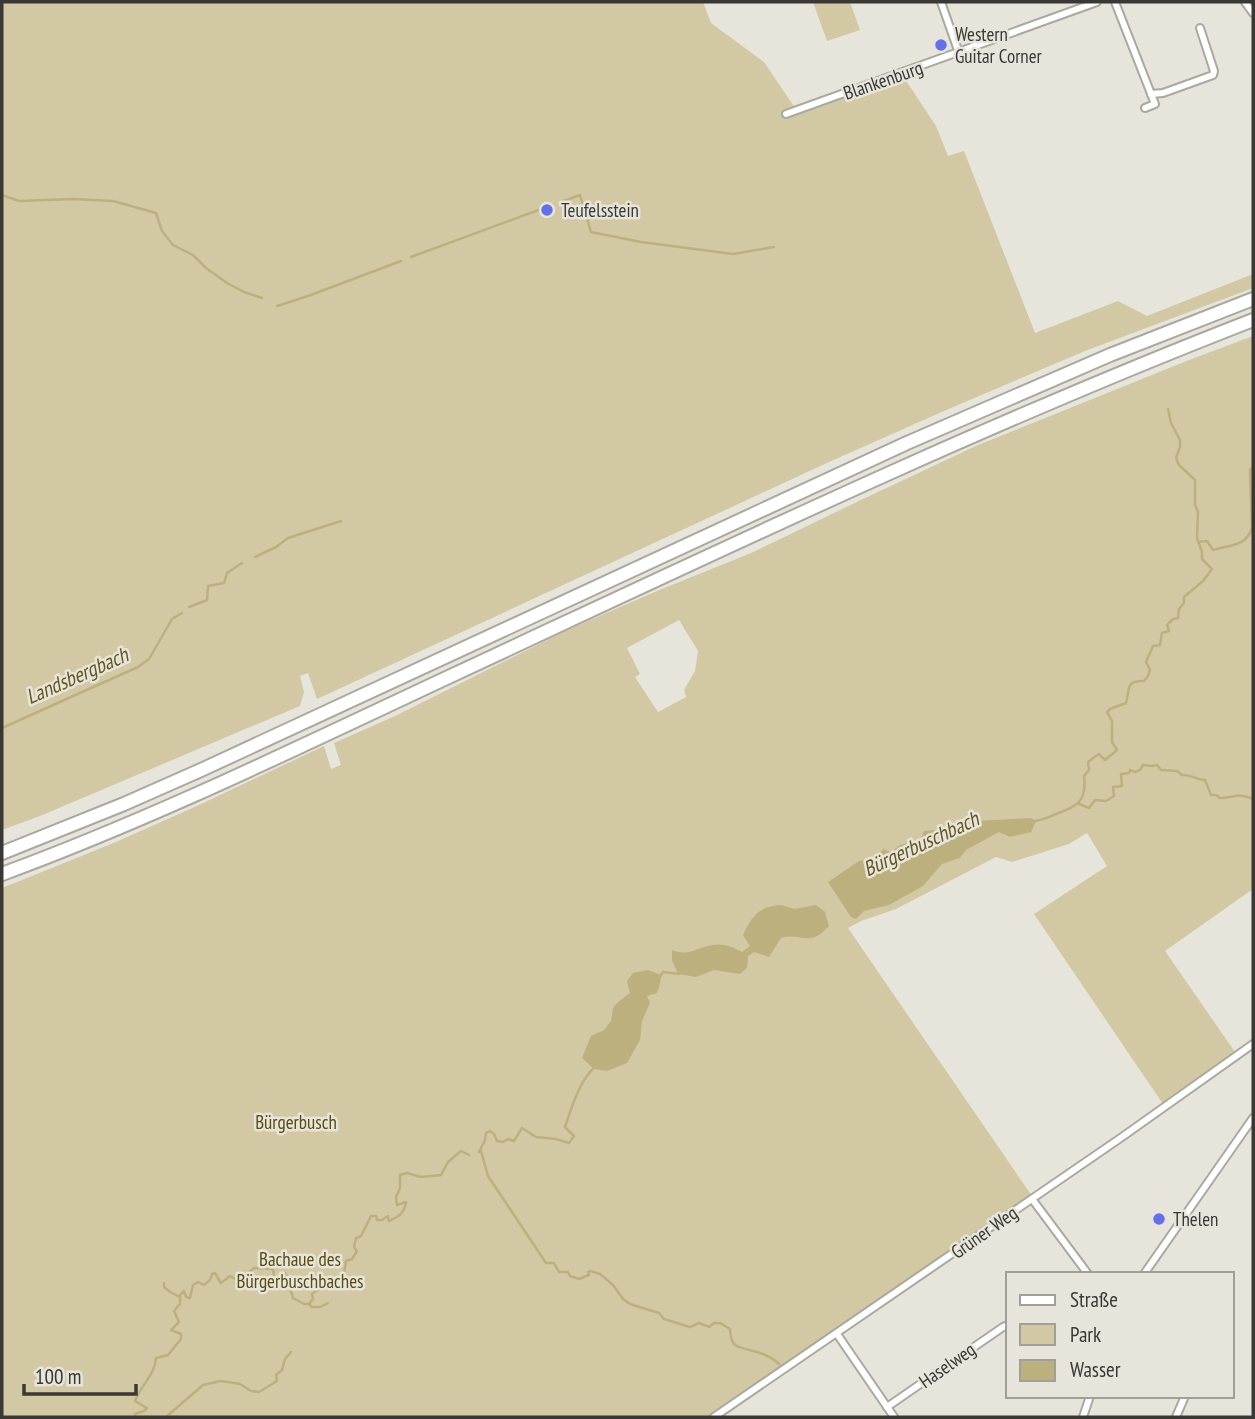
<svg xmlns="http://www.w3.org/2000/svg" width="1255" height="1419" font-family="'PT Sans Narrow',sans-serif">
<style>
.green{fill:#d2c8a4;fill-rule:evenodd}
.water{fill:#bdb07f}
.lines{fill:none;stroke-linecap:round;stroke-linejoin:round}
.stream{stroke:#bdb07f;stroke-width:2.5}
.minor-casing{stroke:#aaa89f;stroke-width:10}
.motorway-casing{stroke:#aaa89f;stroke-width:16}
.minor{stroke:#fff;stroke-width:6}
.motorway{stroke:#fff;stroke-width:12}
.poi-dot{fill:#6470e8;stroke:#e7e5db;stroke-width:2.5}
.labels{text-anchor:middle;stroke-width:5;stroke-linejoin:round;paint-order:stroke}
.poi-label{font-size:19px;fill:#393834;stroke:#e7e5db;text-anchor:start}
.street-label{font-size:19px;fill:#393834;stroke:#e7e5db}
.park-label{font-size:19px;fill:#594b0e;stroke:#e7e5db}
.water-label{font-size:21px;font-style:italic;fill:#65571d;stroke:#e7e5db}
</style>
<rect width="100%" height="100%" fill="#e7e5db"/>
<g class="green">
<polygon points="2,2 703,2 711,23 764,62 795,108 899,70 936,126 948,156 964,151 1035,333 1118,301 1147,316 1253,274 1253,288 1085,351 944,411 829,462 317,699 308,673 300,676 304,692 300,706 40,816 2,830"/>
<polygon points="813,2 850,2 860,30 827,41"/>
<path d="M1253,336V889L1165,951L1235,1052L1163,1104L1034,914L1107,866L1087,833L1069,844L1012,862L996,857L896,909L861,921L848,928L1032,1196L709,1417H2V888L116,842L199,805L324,746L331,769L341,765L334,743L395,716L565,631L657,591L751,553L863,499L978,445L1189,360ZM679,620L698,651L695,671L684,690L686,697L658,712L635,677L640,674L627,648Z"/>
</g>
<g class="water">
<polygon points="1031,818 1036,821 1031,832 1010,837 999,832 966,850 960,858 942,864 923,886 889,905 864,911 856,919 851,917 828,882 859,861 876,858 883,849 891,852 900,845 920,840 924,831 936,830 946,834 972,821"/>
<path d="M781,905L795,909L816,905L825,912L829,926C807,949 804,932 781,938L769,957L754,952L748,956L747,968L740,974L714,970L696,977L678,974L672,960V950C691,957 696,947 713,945C723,943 733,947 742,952L750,946L743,935C752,916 759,906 781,905Z"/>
<polygon points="648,970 661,975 660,984 657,993 647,996 650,1003 642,1021 640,1040 627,1063 607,1071 594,1069 582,1058 591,1036 604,1030 611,1021 613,1008 618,1002 630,993 627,981 633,973"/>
</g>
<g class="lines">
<g class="stream">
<polyline points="2,195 19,201 73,199 113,201 156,213 162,231 173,245 193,255 206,268 227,283 244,292 262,298"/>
<polyline points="561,202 580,195 591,232 641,242 733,254 774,247"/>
<polyline points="411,257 552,205"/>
<polyline points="277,306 308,296 401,261"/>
<path d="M1198,542L1207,541L1213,550C1229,545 1246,547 1252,528L1250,470L1253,467"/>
<polyline points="255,557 276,547 288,538 341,521"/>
<polyline points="189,607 207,600 208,586 224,583 227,573 242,563"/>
<polyline points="2,728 138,667 149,659 172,619 182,613"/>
<path d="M1079,804L1089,808L1095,800L1106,801L1114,796L1113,787L1122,786L1121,774L1129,773L1130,770L1135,772L1140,770L1143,765L1151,766L1157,765L1161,770L1177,771L1182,775C1191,774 1196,780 1205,780L1211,795H1216L1220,798C1236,798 1236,792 1253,799"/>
<path d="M1033,821C1041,821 1048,817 1056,814C1077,806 1087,802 1084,776L1089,770L1088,762L1099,754L1105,760L1117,750L1112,742V721L1107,712L1110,709L1126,703C1130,690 1125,680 1144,681L1148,676L1150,670L1146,662L1153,646L1160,645L1162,633L1169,631L1167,625L1173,619L1178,618L1179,609L1184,603V597L1203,581L1212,569L1202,559V552L1197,538L1198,512L1195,505V480L1179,465L1176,458L1180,447V440L1171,423L1168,409"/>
<polyline points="660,977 663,972 679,974"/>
<path d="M481,1151L488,1176L546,1263H554L559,1272H568L570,1276L579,1279L589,1275L588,1272L591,1271L600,1274L613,1285L623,1299L630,1304L659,1313L664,1319L690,1327L699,1323L709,1327L714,1323H720L730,1329C731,1350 739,1346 753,1351C762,1353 772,1357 779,1364"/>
<path d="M479,1152L485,1140L486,1133L490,1131L494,1134L497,1141L503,1142L508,1139L514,1141L522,1128L536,1137L556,1139L569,1143L574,1136L565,1127C571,1109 580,1079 595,1067"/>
<polyline points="164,1283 164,1287 170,1292 180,1297"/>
<polyline points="309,1304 312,1307 320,1307 328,1303"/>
<path d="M135,1417V1414L144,1411L147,1408L135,1401C141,1385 155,1375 156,1358L168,1355L181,1339V1334L171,1330L179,1322L174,1311L180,1304V1295L184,1291L186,1297L190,1298L193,1285L198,1282L204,1285L210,1280L212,1274L215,1273L221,1283L230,1276L237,1280L242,1278L254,1268L273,1269L274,1276L279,1278L285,1273L290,1283L288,1285L293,1287L291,1291L293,1298L304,1304H309L313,1299L312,1294C318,1288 326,1288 333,1283C335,1282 337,1279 340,1278L343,1280L346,1261L352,1259L357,1251L354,1247L356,1238L361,1236L371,1216H376L377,1220H382L388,1216L389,1221C398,1217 405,1213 406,1202L397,1205L396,1197L400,1188V1175L407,1173L421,1177L441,1175L448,1162L461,1151L469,1155"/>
<polyline points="166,1417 203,1385 221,1381 240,1384 251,1391 259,1392 277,1381 276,1375 282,1370 285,1359 291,1352"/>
</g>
<g class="minor-casing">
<g id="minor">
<polyline points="941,2 959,53"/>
<polyline points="1115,2 1155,104 1145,108"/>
<polyline points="1245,2 1253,13"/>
<polyline points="1151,94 1163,93 1213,75 1214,71 1200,28"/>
<polyline points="786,114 1097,2"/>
<polyline points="1032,1199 1088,1274"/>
<polyline points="1144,1274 1253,1118"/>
<polyline points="837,1334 894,1417"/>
<polyline points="887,1407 1003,1327 1008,1325"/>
<polyline points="714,1417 1122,1137 1253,1044"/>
<polyline points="1083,1417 1090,1396"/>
<polyline points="1176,1417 1185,1396"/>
</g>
</g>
<g class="motorway-casing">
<g id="motorway">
<polyline points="2,853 124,804 201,770 907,443 1110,355 1253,299"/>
<path d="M2,874C157,817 305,744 455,674C719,551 982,425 1253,320"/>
</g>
</g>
<use href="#minor" class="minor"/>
<use href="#motorway" class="motorway"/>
</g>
<g class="poi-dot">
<circle cx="941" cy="45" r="7"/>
<circle cx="547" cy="210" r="7"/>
<circle cx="1159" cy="1219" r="7"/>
</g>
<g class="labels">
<g class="poi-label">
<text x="955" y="41">Western<tspan x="955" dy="22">Guitar Corner</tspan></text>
<text x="561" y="217">Teufelsstein</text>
<text x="1173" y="1226">Thelen</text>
</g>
<g class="street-label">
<text transform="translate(883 80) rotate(-19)" y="7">Blankenburg</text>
<text transform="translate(984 1232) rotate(-35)" y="7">Grüner Weg</text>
<text transform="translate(947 1365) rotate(-35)" y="7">Haselweg</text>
</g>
<g class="park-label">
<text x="296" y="1129">Bürgerbusch</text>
<text x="300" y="1266">Bachaue des<tspan x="300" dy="22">Bürgerbuschbaches</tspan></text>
</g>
<g class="water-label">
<text transform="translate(77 676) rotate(-24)" y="7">Landsbergbach</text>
<text transform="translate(921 844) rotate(-25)" y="7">Bürgerbuschbach</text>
</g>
</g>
<rect width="1255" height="1419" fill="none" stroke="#393834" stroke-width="7"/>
<rect x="1006" y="1272" width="228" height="126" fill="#e7e5db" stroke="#a1a098" stroke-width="2"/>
<rect x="1020" y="1295" width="35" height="10" fill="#ffffff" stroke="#a1a098" stroke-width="2"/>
<text x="1070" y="1307" font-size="21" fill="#393834">Straße</text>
<rect x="1020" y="1324" width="35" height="21" fill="#d2c8a4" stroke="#a1a098" stroke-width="2"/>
<text x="1070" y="1342" font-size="21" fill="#393834">Park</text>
<rect x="1020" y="1360" width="35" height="21" fill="#bdb07f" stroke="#a1a098" stroke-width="2"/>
<text x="1070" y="1377" font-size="21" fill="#393834">Wasser</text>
<path d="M24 1384v10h112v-10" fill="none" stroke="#393834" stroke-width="3.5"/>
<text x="35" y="1384" font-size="21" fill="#393834" stroke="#e7e5db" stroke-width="5" paint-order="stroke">100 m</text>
</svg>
